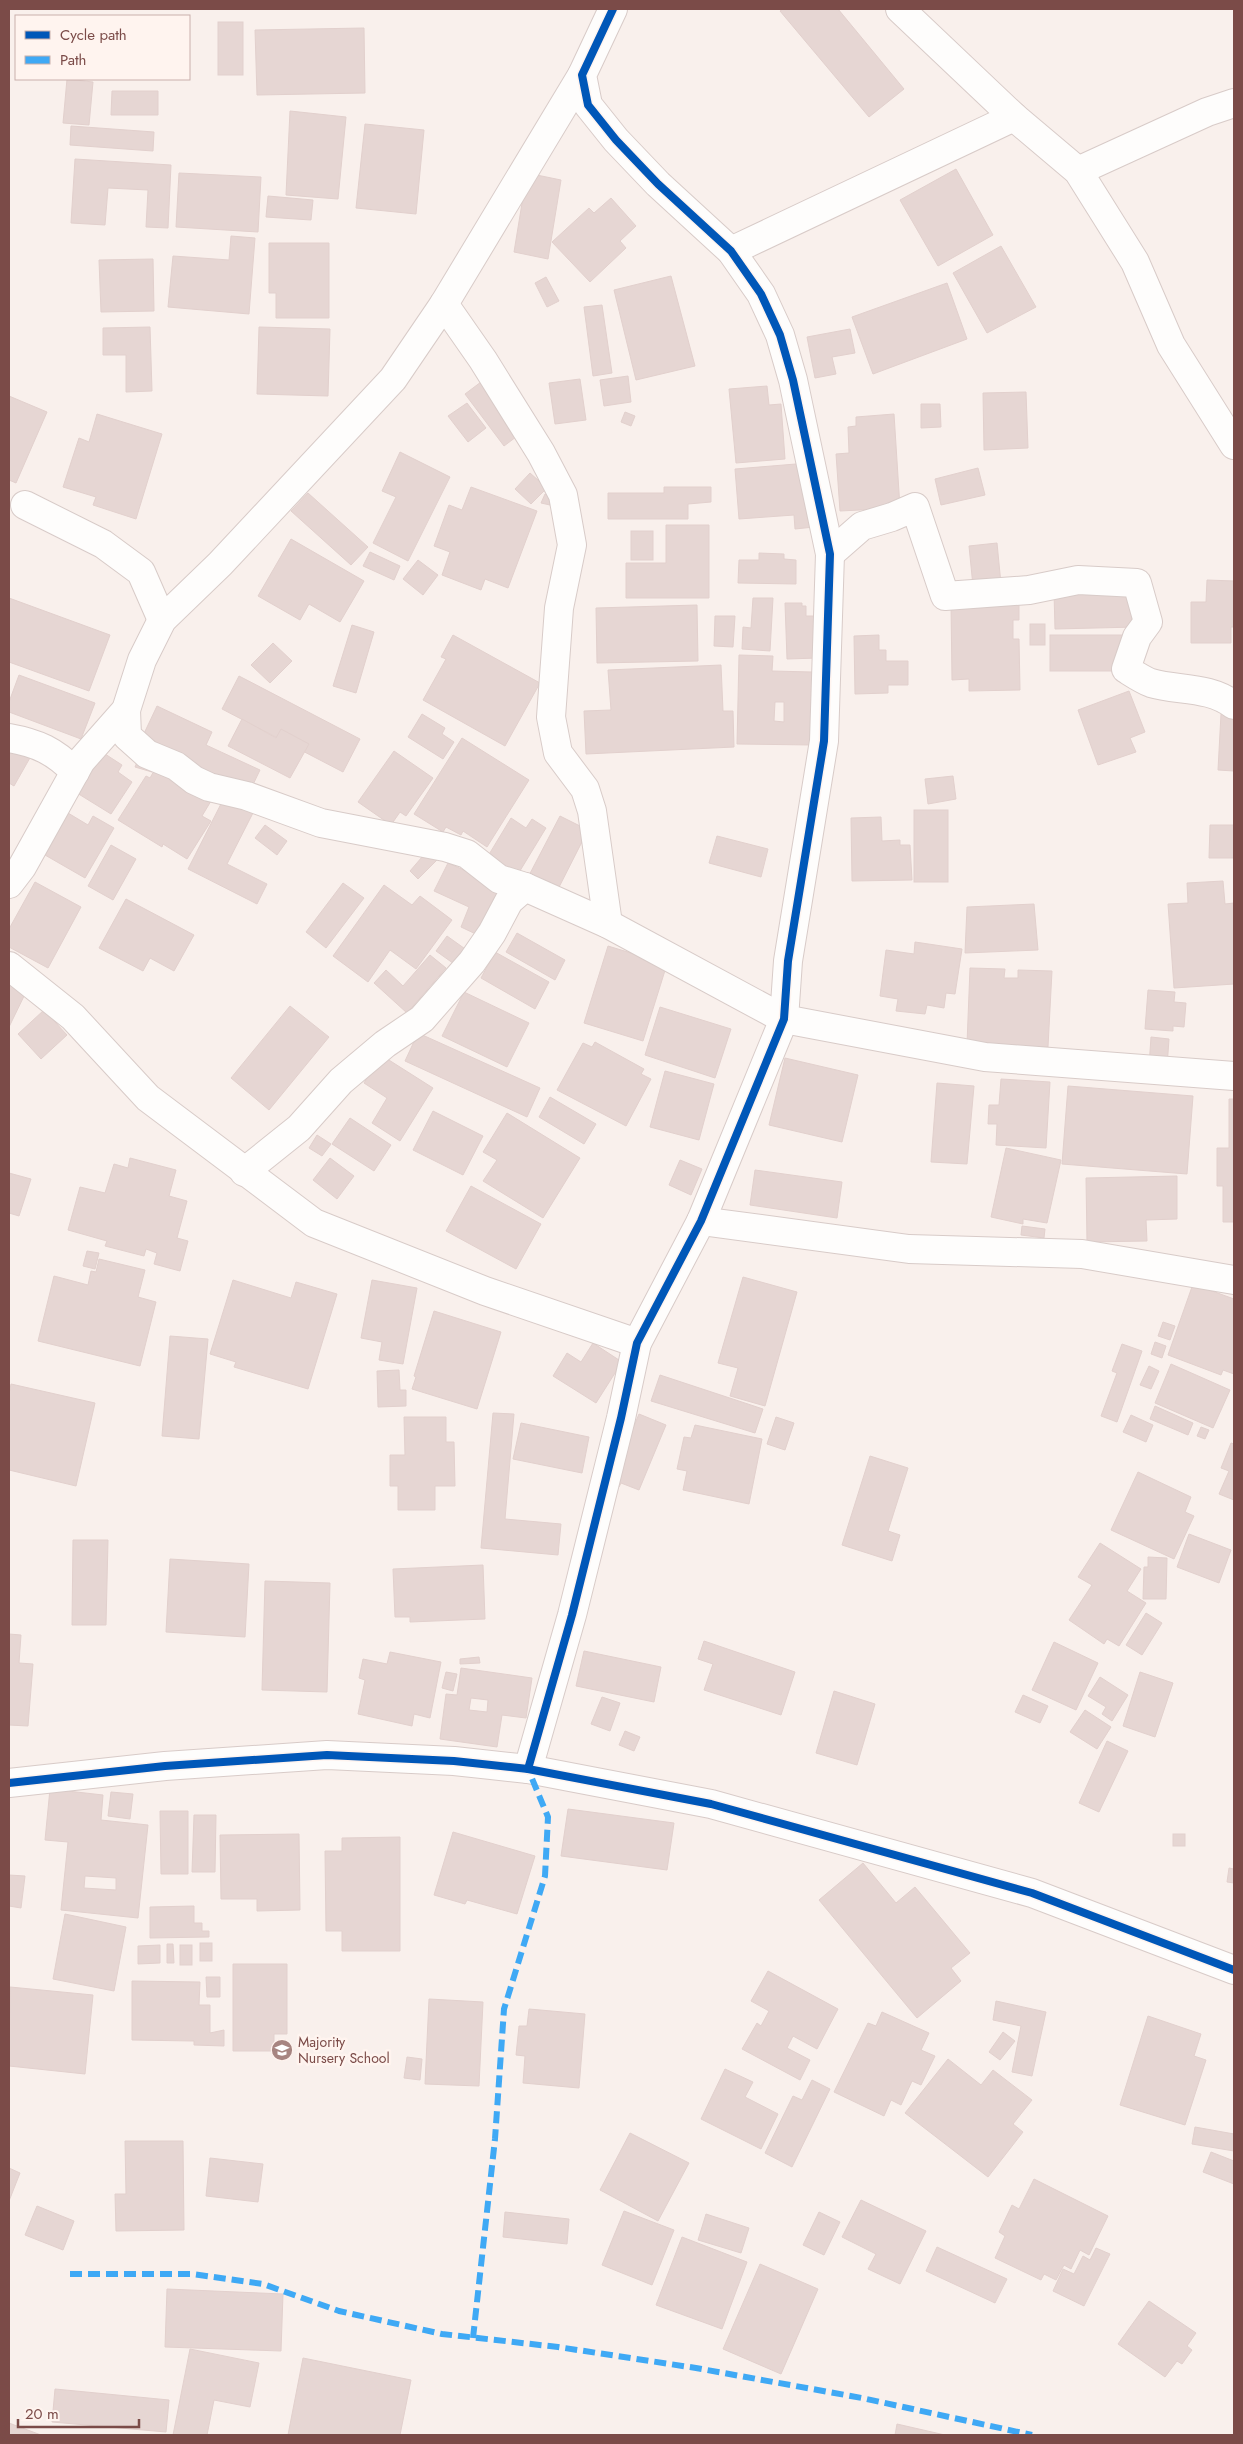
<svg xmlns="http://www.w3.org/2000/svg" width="1243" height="2444" font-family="Jost,sans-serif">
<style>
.building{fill:#e6d6d3;stroke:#e2d0cd;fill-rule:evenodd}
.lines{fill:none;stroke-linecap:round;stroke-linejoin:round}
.minor-casing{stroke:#d8cbc8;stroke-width:30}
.minor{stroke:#fefdfc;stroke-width:28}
.quiet{stroke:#3fa9f5;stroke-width:6;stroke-dasharray:12 6;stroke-linecap:butt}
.cycleway-casing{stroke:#fff4ef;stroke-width:11}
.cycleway{stroke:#0057b8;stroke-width:8}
.labels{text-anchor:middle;stroke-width:5;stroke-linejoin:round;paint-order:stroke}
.poi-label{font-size:14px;fill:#7b4b48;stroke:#fff4ef;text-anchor:start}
</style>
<rect width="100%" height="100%" fill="#f9f0ec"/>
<g class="building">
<polygon points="783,9 838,9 904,89 869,117 780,11"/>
<rect x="218" y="22" width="25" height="53"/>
<polygon points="364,28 365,93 257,95 255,30"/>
<polygon points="67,79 93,82 89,125 63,123"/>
<polygon points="112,91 158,91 158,115 111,115"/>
<polygon points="290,111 346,117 338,199 286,195"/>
<polygon points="365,124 424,130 416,214 356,208"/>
<polygon points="71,126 154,132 153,151 70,145"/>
<polygon points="75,159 171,165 168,228 146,227 148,190 108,188 105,225 71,223"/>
<polygon points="956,169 993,235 938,266 900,200"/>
<polygon points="179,173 261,177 258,232 176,227"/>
<polygon points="527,173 561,180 548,259 514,252"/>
<polygon points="268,196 313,200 311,220 266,217"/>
<polygon points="611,198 636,226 620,241 626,248 590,282 552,242 589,208 594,213"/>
<polygon points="231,236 255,238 249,314 168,307 173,256 229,260"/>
<polygon points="269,243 329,243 329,318 276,318 276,293 269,293"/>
<polygon points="1001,246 1036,307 987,333 953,273"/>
<polygon points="153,259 154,311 101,312 99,260"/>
<polygon points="671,276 695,366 636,380 614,290"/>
<polygon points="546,277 559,301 547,307 535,283"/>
<polygon points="947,283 967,339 873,374 852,317"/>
<polygon points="602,305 612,373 593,376 584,307"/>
<polygon points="150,327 152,391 126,392 126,355 103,355 103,328"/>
<polygon points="259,327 330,329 328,396 257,394"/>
<polygon points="850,329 855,353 832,357 836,374 815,378 807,337"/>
<polygon points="628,376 631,402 604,406 600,380"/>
<polygon points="580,379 586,420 555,424 549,383"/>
<polygon points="481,382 520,434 504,446 465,394"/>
<polygon points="767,386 769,405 781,404 785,459 736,463 729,389"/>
<polygon points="1026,392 1028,448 984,450 983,393"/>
<polygon points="9,396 47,412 16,483 9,480"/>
<polygon points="467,403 486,428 468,442 448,416"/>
<polygon points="921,404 940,404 941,427 921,428"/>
<polygon points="625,412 635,416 631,426 621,422"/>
<polygon points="97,414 162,434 136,519 93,505 96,497 63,487 79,438 89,442"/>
<polygon points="894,414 900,508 840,511 836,454 849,453 848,427 856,426 856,417"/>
<polygon points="400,452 450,477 408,561 373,543 396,497 382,491"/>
<polygon points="808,463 814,527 795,529 794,515 739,519 735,469"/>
<polygon points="978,468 985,495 941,505 935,479"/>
<polygon points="530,473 547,488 531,504 515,489"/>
<polygon points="471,487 537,511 508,588 485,579 481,590 442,575 450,552 434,546 449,505 462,510"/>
<polygon points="664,487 711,487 711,502 688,504 688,519 608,519 608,493 664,493"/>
<polygon points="308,493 368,547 351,565 291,511"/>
<polygon points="545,494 553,497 550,505 541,503"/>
<polygon points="666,525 709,525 709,598 626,598 626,563 666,563"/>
<rect x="631" y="531" width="22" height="29"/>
<polygon points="291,539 364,581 340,622 309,604 300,620 258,596"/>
<polygon points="997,543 1001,584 973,586 969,546"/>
<polygon points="370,552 400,566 394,580 363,566"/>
<polygon points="759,553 784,554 784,559 796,560 796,584 738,583 739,560 759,560"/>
<polygon points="418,560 438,575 423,595 403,579"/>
<polygon points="1207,580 1234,581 1234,627 1231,627 1231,643 1191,643 1191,602 1206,602"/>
<polygon points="1135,590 1136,627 1055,629 1054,592"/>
<polygon points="9,598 110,635 89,691 9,662"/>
<polygon points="753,598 773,598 770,651 742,649 743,627 751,628"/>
<polygon points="1019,602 1019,620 1013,620 1013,639 1019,639 1020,690 969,691 969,679 952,680 951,603"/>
<polygon points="785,603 802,603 802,606 806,606 806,616 816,616 818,658 787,659"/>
<polygon points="697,605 698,661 597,663 596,608"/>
<polygon points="715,616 735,616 733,647 714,646"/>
<rect x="1030" y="624" width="15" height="21"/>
<polygon points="352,625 374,632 356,693 333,686"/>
<polygon points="453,635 540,683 505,746 423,700 446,659 441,657"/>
<polygon points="879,635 879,650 886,650 886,661 908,661 908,685 888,685 888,693 855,694 854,636"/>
<rect x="1050" y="635" width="74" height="36"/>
<polygon points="273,643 292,661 270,683 251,665"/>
<path d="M739,655L773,656L772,671L812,672V745L737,744ZM775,702H784V722L774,721Z"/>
<polygon points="721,665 723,711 733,711 734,747 586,754 584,711 611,710 608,670"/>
<polygon points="19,675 95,703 81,739 9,712 9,702"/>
<polygon points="239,676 360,739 343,772 222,709"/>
<polygon points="1129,691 1145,732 1130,738 1136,752 1098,765 1078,710"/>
<polygon points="157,706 212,732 206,745 260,770 249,793 140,742"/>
<polygon points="422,714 445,728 442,734 454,742 443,759 408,737"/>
<polygon points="1221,714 1234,715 1234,771 1218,770"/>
<polygon points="242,719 276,738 281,729 309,744 290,778 228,746"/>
<polygon points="462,738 529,780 487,847 463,831 461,835 446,827 443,832 414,814"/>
<polygon points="9,742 31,756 14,786 9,783"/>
<polygon points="394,751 433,778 406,816 400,812 391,825 358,802"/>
<polygon points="102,752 122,765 118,772 132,782 111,814 77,793"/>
<polygon points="140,755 156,761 152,772 135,767"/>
<polygon points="159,762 214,796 202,816 211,821 187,859 163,844 162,847 118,820 146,776 150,778"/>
<polygon points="953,776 956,799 928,804 925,779"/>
<polygon points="226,794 255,809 227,864 267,884 257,904 188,869"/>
<rect x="914" y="810" width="34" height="72"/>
<polygon points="68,813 88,825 93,816 114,828 85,878 45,855"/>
<polygon points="560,816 588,830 554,897 525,883"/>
<polygon points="881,817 882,841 900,840 900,845 910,845 912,880 852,881 851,818"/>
<polygon points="511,818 526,828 532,819 546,828 515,879 485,861"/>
<polygon points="265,825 287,841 277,855 255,838"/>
<polygon points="1210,825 1234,825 1234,858 1209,858"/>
<polygon points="717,836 768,849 761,877 709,863"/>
<polygon points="111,845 136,859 113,900 88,886"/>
<polygon points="428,850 438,859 418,879 410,871"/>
<polygon points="448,863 502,887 480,936 461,927 469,907 434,891"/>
<polygon points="1223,881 1225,904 1234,903 1234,984 1174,988 1168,904 1188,903 1187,883"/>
<polygon points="35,882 81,907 48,968 9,947 9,929"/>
<polygon points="343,883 364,898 326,948 306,932"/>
<polygon points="384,885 412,905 420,896 452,920 416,969 390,950 368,982 333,956"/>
<polygon points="126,899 194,935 174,971 150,958 143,971 99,948"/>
<polygon points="1034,904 1038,950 965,953 967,907"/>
<polygon points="517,933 565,960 555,980 506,952"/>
<polygon points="447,936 468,951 457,966 436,951"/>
<polygon points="915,942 962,949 955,994 946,993 944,1008 927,1005 925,1014 896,1011 898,999 880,996 886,950 914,954"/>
<polygon points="608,946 667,964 643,1041 584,1023"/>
<polygon points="495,952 549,982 535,1009 481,978"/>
<polygon points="430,955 446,968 407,1013 374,983 386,970 403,986"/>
<polygon points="970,968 1005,969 1004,978 1018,978 1018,970 1052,971 1048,1047 967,1044"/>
<polygon points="9,981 27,990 9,1027"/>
<polygon points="1148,990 1175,992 1174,1002 1186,1003 1184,1027 1173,1026 1173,1031 1145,1029"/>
<polygon points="464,992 529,1023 507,1067 442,1036"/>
<polygon points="290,1006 329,1037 269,1110 231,1078"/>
<polygon points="660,1007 731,1029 715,1078 645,1055"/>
<polygon points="44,1010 67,1035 41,1059 18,1034"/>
<polygon points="418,1033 540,1088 527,1117 405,1061"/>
<polygon points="1151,1037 1169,1039 1167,1067 1149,1066"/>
<polygon points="595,1042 644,1069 641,1074 651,1079 626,1126 557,1090 583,1043 592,1047"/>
<polygon points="381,1055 433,1088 400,1141 372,1123 387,1098 364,1083"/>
<polygon points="785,1058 858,1075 842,1142 769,1125"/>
<polygon points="665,1071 714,1084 699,1140 650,1127"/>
<polygon points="1001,1079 1050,1082 1046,1148 996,1145 997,1124 988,1124 989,1105 999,1105"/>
<polygon points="937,1083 974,1086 967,1164 931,1162"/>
<polygon points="1068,1086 1193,1096 1187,1174 1062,1164"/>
<polygon points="550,1097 596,1124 584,1144 539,1117"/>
<polygon points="1229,1099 1234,1099 1234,1222 1223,1222 1223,1186 1217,1186 1217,1148 1229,1148"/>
<polygon points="433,1111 483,1136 463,1175 413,1150"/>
<polygon points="507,1113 580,1158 543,1218 483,1181 497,1160 483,1152"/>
<polygon points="350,1118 391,1145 374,1171 332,1144"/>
<polygon points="317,1135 331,1144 322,1156 309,1148"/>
<polygon points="1006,1148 1061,1160 1047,1223 1023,1219 1023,1224 991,1217"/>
<polygon points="130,1158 176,1170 169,1196 187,1201 177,1238 188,1241 180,1271 154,1264 157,1253 146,1249 144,1256 105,1246 107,1241 68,1230 80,1187 105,1193 114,1164 128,1168"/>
<polygon points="330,1158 354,1176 337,1199 313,1180"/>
<polygon points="680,1160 702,1169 691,1195 669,1185"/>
<polygon points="755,1170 842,1182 837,1218 750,1205"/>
<polygon points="9,1173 31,1179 19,1216 9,1213"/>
<polygon points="1177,1176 1177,1219 1146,1220 1147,1241 1087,1242 1086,1178"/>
<polygon points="471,1186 541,1224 516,1269 446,1231"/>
<polygon points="1022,1226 1045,1229 1044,1238 1021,1235"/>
<polygon points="87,1251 99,1253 95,1269 83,1266"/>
<polygon points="99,1259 145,1270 138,1297 156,1302 140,1366 38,1341 54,1276 88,1285 91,1271 96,1272"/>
<polygon points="743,1277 797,1292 765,1406 730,1396 738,1368 718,1363"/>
<polygon points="233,1280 291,1298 296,1282 337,1294 308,1389 234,1367 236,1362 210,1354"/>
<polygon points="372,1280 417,1288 403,1364 379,1360 382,1342 361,1338"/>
<polygon points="1193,1284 1234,1299 1234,1374 1223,1370 1221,1375 1168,1355"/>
<polygon points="434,1311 501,1332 477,1409 412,1389 416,1377 414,1376"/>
<polygon points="1163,1322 1175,1326 1170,1340 1158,1336"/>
<polygon points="170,1336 208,1339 199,1439 162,1436"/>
<polygon points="1155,1342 1166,1346 1162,1358 1151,1354"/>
<polygon points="593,1343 622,1362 596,1403 553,1376 567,1353 581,1362"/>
<polygon points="1122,1344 1142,1351 1117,1422 1101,1416 1117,1373 1112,1371"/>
<polygon points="1171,1364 1230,1390 1213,1428 1155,1403"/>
<polygon points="1149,1366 1159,1371 1151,1389 1140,1385"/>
<polygon points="399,1370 400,1390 406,1390 406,1406 378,1407 377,1371"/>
<polygon points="660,1375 763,1409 755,1433 651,1401"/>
<polygon points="11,1384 95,1403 76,1486 9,1470 9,1394"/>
<polygon points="1155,1406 1193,1423 1188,1435 1150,1419"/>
<polygon points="493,1413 514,1414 505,1519 561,1524 558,1555 481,1548"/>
<polygon points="639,1414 666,1425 639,1490 621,1483 619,1487 610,1483"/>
<polygon points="1131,1415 1153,1425 1146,1442 1123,1432"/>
<polygon points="404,1417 446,1417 446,1442 454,1442 455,1486 435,1486 435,1510 398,1510 398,1486 390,1486 390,1455 405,1455"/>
<polygon points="776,1417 794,1423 785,1450 767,1444"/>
<polygon points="521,1423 589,1437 582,1473 513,1459"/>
<polygon points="695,1425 762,1439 749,1504 683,1490 687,1471 677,1469 684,1437 691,1438"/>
<polygon points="1201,1427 1209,1430 1205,1439 1197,1436"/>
<polygon points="1231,1443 1234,1444 1234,1500 1219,1494 1229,1471 1221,1468"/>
<polygon points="870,1456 908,1468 888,1531 900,1535 892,1561 842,1545"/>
<polygon points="1138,1472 1191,1497 1185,1512 1194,1516 1174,1559 1111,1530"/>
<polygon points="1189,1534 1231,1550 1219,1583 1177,1567"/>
<polygon points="73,1540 108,1540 106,1625 72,1625"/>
<polygon points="1100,1543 1141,1569 1127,1591 1146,1603 1119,1646 1107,1639 1104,1644 1069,1620 1092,1585 1078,1577"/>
<polygon points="1148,1557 1167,1558 1166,1599 1143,1599 1144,1567 1148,1567"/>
<polygon points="170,1559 249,1564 245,1637 166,1632"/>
<polygon points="483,1565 485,1619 410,1622 410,1617 395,1617 393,1569"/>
<polygon points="265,1581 330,1583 327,1692 262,1690"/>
<polygon points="1146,1613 1162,1623 1142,1655 1126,1645"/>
<polygon points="9,1634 21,1635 19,1663 33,1664 28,1726 9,1725"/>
<polygon points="704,1641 795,1672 781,1715 704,1690 713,1664 698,1659"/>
<polygon points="1054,1642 1098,1663 1076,1710 1032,1690"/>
<polygon points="584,1651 661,1667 654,1702 576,1686"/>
<polygon points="390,1652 441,1662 430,1718 414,1714 412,1726 358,1714 365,1680 359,1678 363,1659 387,1664"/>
<polygon points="479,1657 480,1663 460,1664 460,1659"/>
<path d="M461,1668L532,1678L526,1718L502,1715L497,1747L440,1739L446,1694L457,1695ZM471,1698L488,1700L487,1712L469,1710Z"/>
<polygon points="446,1672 457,1674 453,1691 442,1688"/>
<polygon points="1140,1672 1173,1683 1155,1737 1123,1726"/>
<polygon points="1100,1677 1128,1695 1112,1721 1102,1714 1106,1707 1088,1696"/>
<polygon points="834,1691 875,1704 857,1765 816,1753"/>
<polygon points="1023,1695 1048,1706 1040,1723 1015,1712"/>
<polygon points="602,1697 620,1703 610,1731 591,1724"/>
<polygon points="1085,1710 1111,1727 1097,1749 1070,1732"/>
<polygon points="625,1731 640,1737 634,1751 619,1745"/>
<polygon points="1107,1741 1128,1751 1099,1812 1079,1803"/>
<path d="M50,1789L103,1795L101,1820L148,1825L138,1918L61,1910L68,1842L45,1840ZM85,1876L116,1878V1890L84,1888Z"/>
<polygon points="111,1792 133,1794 130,1819 108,1816"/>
<polygon points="568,1809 674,1823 667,1870 561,1856"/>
<polygon points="160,1811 188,1811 188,1874 161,1874"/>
<polygon points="194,1815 216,1815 215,1872 192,1872"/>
<polygon points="453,1832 535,1856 517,1914 467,1900 465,1904 434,1895"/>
<polygon points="299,1834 300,1910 257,1911 257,1899 221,1899 220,1835"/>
<rect x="1173" y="1834" width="12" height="12"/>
<polygon points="400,1837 400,1951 342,1951 342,1931 326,1931 325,1851 342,1851 342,1838"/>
<polygon points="863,1863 896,1903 915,1887 970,1953 951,1968 961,1981 917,2018 819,1900"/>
<polygon points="1229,1868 1234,1869 1234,1883 1227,1882"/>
<polygon points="9,1875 25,1876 21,1908 9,1906"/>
<polygon points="194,1906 194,1923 202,1923 202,1931 209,1931 209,1937 150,1938 150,1907"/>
<polygon points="65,1914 126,1927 114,1991 53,1979"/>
<rect x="200" y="1943" width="12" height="18"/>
<polygon points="167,1944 173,1944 174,1963 167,1963"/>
<polygon points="160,1945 160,1963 138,1964 138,1946"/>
<rect x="180" y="1945" width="12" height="20"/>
<polygon points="233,1964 287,1964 287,2034 274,2034 274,2051 233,2051"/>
<polygon points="768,1971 838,2009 817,2049 793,2036 787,2048 810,2060 800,2080 742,2049 757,2023 761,2026 769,2011 751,2001"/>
<polygon points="206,1977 220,1977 220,1997 207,1997"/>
<polygon points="132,1981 200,1982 199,2005 210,2005 210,2033 224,2030 224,2046 194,2045 194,2041 132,2040"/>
<polygon points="10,1987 93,1995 85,2074 9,2066"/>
<polygon points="429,1999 483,2002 479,2086 425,2084"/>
<polygon points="996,2001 1046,2012 1032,2076 1012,2072 1021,2026 993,2020"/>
<polygon points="529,2009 585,2014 579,2088 523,2083 525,2056 516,2055 519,2026 527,2026"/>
<polygon points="882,2012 929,2033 921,2050 935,2056 921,2085 912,2081 901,2105 891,2100 884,2116 834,2092 868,2023 876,2026"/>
<polygon points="1148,2016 1201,2034 1194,2056 1206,2060 1185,2125 1120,2105"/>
<polygon points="1003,2032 1015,2041 1000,2060 989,2052"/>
<polygon points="407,2057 422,2059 420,2080 404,2078"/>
<polygon points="948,2059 981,2085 993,2070 1032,2100 1013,2124 1023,2132 988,2177 905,2113"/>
<polygon points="725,2069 753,2082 745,2097 778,2114 761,2149 701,2119"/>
<polygon points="812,2080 830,2089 792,2167 765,2153 793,2096 802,2100"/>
<polygon points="1195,2127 1234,2134 1234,2151 1192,2144"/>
<polygon points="630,2133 689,2163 658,2221 600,2190"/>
<polygon points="125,2141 183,2141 184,2230 116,2231 115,2194 126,2194"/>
<polygon points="1211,2152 1234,2161 1234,2184 1203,2172"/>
<polygon points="210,2158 263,2164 258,2202 206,2196"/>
<polygon points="9,2168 20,2173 9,2201"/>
<polygon points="1034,2179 1108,2216 1089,2255 1080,2250 1071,2269 1064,2265 1056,2280 1044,2274 1041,2280 995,2258 1005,2236 999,2232 1012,2205 1019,2209"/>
<polygon points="861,2200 926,2231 900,2284 868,2269 876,2254 842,2237"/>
<polygon points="37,2206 74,2221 63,2250 25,2235"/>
<polygon points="624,2211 674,2230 652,2285 602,2265"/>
<polygon points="505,2212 569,2219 567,2244 503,2237"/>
<polygon points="819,2212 840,2222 824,2255 803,2245"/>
<polygon points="706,2214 749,2228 741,2253 698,2240"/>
<polygon points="682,2237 747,2262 722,2329 656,2305"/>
<polygon points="937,2247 1007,2279 995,2303 926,2271"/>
<polygon points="1096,2248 1110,2254 1084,2306 1053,2291 1063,2269 1074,2274 1083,2256 1090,2260"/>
<polygon points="760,2264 818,2289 781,2374 723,2349"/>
<polygon points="167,2289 283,2294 281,2351 165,2347"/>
<polygon points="1149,2301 1196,2333 1187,2346 1192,2350 1182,2364 1177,2361 1165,2377 1118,2344"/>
<polygon points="190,2349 259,2363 250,2407 214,2400 207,2435 173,2435"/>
<polygon points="303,2358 411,2380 400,2435 288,2435"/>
<polygon points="55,2389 169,2400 166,2432 52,2422"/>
<polygon points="9,2423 41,2435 9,2435"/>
<polygon points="897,2424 945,2435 895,2435"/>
</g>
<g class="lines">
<g class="minor-casing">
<g id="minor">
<polyline points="900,9 1014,117 1078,171 1135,262 1171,345 1234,445"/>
<polyline points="1078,171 1207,112 1234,103"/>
<polyline points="731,251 1014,117"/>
<polyline points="444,304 483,360 541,453 563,495 572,545 559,608 551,717 558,753 585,789 592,811 608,924"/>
<polyline points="25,505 103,544 141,572 162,620"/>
<path d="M830,554L862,526L892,517L915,507L945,596L1029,590L1078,580L1137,583L1148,622L1137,637L1126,669C1134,674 1143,680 1151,683C1178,691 1209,686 1234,705"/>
<polyline points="126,710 127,736 147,754 176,766 194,780 209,787 247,796 321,823 445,847 467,854 499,879 525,887 608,924 784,1019 985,1057 1234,1076"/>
<path d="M9,738C37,743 55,751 75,772"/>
<polyline points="9,884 22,867 81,761 126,710 142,660 162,620 220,564 393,379 444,304 582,75"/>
<polyline points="9,966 73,1017 148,1098 314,1223 485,1291 637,1343"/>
<polyline points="244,1172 299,1128 341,1081 385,1044 422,1019 472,962 492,933 509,901 525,887"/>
<polyline points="701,1221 909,1249 1082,1254 1234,1280"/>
<polyline points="528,1769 572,1615 621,1418 637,1343 701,1221 784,1019 788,961 824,741 830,554 793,380 780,335 761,294 731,251 658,184 616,140 588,105 582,75 613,9"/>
<polyline points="9,1783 165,1766 327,1755 454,1761 528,1769 711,1804 1032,1893 1234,1970"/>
</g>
</g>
<use href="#minor" class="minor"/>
<g class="quiet">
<polyline points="70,2274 192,2274 263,2284 339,2311 442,2334 558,2347 696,2368 862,2398 1032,2435"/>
<polyline points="473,2338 495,2139 504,2009 545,1876 548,1817 528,1769"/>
</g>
<g class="cycleway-casing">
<g id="cycleway">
<polyline points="528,1769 572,1615 621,1418 637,1343 701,1221 784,1019 788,961 824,741 830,554 793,380 780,335 761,294 731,251 658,184 616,140 588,105 582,75 613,9"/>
<polyline points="9,1783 165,1766 327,1755 454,1761 528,1769 711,1804 1032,1893 1234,1970"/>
</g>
</g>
<use href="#cycleway" class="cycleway"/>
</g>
<defs>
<g id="school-disc" transform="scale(1.125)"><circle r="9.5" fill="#a78581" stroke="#fff4ef"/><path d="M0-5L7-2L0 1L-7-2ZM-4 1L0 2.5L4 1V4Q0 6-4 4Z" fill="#fff"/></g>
</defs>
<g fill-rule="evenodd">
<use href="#school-disc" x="282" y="2050"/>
</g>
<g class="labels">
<g class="poi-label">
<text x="298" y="2047">Majority<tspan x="298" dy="16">Nursery School</tspan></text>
</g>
</g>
<rect width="1243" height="2444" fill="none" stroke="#7b4b48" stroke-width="20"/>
<rect x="15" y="15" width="175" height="65" fill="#fff4ef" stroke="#cab0ac"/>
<rect x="25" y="31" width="25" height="8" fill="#0057b8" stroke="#cab0ac"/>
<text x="60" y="40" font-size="15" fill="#7b4b48">Cycle path</text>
<rect x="25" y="56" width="25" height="8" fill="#3fa9f5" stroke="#cab0ac"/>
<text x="60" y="65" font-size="15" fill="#7b4b48">Path</text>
<path d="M18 2419v8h121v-8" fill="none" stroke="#7b4b48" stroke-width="2.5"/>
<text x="25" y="2419" font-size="15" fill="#7b4b48" stroke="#fff4ef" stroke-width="4" paint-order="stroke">20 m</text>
</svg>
